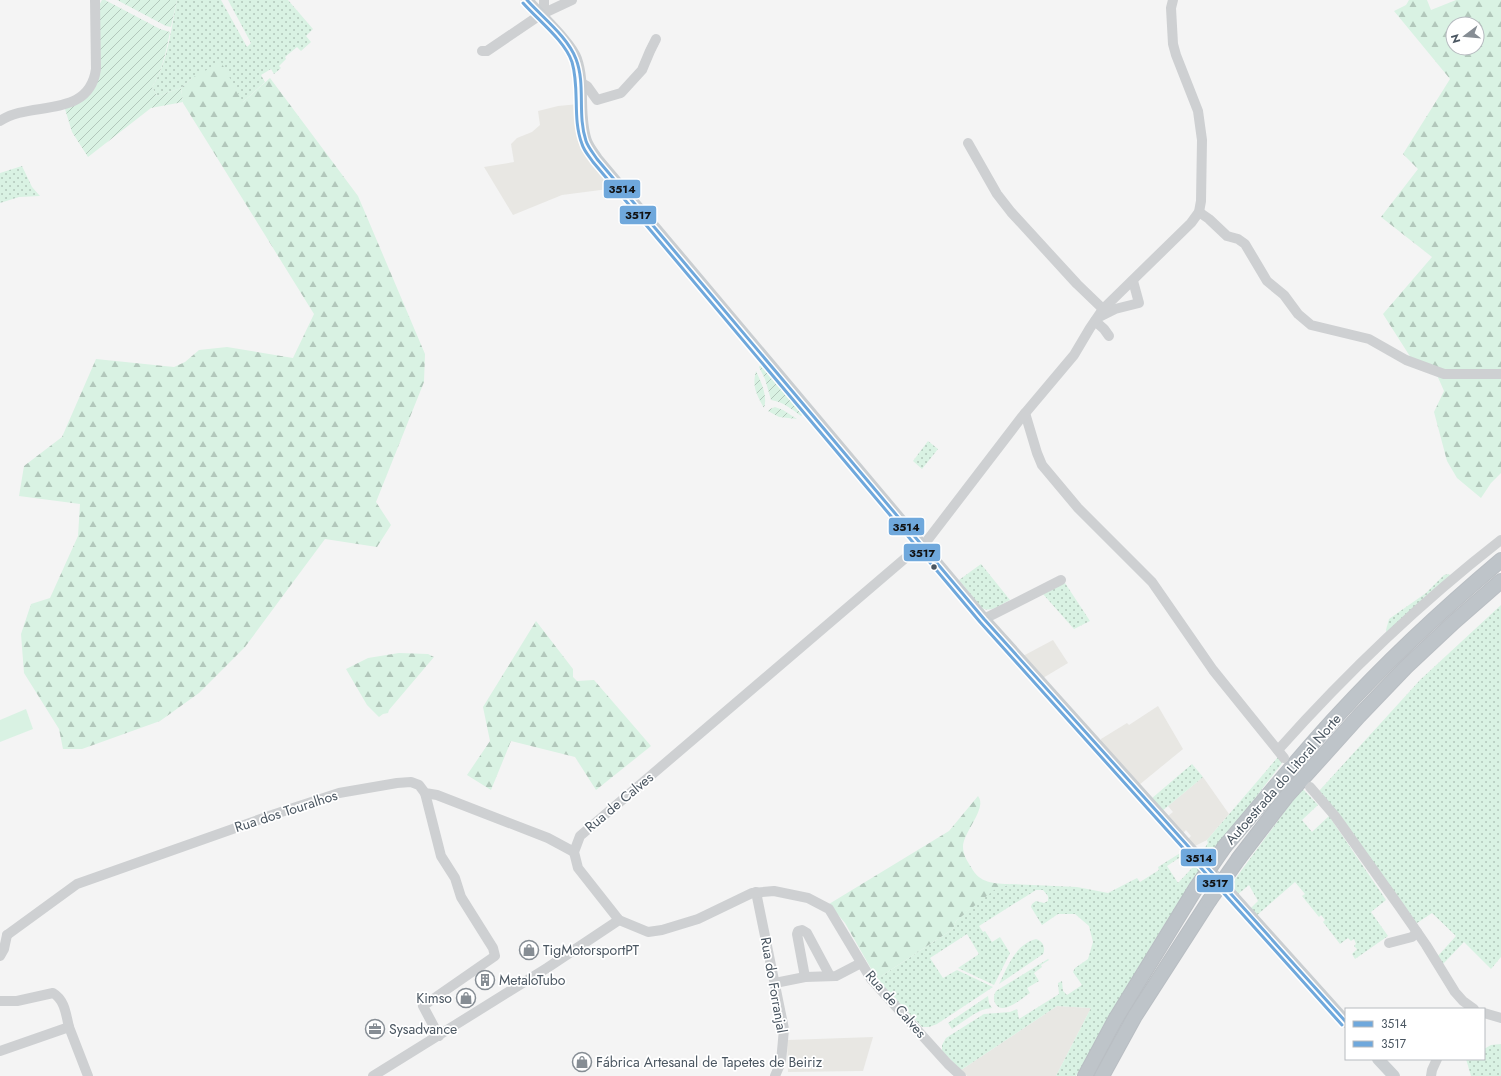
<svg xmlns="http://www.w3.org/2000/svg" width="1501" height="1076" font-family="Jost,sans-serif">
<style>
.commercial{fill:#e8e7e3}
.grass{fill:url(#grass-dots)}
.forest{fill:url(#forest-firs);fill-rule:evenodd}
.garden{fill:url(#garden-furrows)}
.pitch{fill:#d9f2e3}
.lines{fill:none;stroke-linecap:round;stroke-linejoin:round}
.highway-casing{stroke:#b9bec3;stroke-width:16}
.minor{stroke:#ced0d2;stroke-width:10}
.major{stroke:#caced1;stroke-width:12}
.highway{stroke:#bec4c9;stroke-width:14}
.highway-bridge-casing{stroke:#b9bec3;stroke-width:16;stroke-linecap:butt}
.highway-bridge{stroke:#bec4c9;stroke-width:14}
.bus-1-casing{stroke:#fff;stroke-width:6}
.bus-2-casing{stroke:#fff;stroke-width:6}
.bus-1{stroke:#6fa8dc;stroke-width:3}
.bus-2{stroke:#6fa8dc;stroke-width:3}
.bus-dot{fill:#4a5661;stroke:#fff;stroke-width:1.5}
.labels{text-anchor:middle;stroke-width:3.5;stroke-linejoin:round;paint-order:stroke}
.street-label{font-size:14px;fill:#4a5661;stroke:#fff}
.poi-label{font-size:14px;fill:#4a5661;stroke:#fff;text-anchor:start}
.line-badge{stroke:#fff;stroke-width:1.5}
.pale-badge-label{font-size:11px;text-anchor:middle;font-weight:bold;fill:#111}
</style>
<defs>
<pattern id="grass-dots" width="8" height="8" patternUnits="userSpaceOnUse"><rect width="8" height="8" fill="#d9f2e3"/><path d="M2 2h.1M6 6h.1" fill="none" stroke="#b2c7bb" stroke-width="1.8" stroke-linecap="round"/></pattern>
<pattern id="forest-firs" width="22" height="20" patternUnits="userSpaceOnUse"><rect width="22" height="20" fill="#d9f2e3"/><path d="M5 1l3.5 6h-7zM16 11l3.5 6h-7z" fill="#b2c7bb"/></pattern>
<pattern id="garden-furrows" width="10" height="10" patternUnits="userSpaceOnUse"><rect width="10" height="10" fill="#d9f2e3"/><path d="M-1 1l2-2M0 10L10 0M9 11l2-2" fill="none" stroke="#b2c7bb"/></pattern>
</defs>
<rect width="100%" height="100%" fill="#f4f4f4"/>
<g class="commercial">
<polygon points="579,104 582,136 616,188 562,195 513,215 484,167 514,162 511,144 517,138 532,132 540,125 538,111 558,106"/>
<polygon points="1053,640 1068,663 1043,678 1023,656"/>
<polygon points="1158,706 1183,749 1139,785 1101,742 1101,739 1127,723 1129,725"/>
<polygon points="1203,777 1229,814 1207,840 1195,846 1188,839 1191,836 1186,830 1183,833 1168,816 1173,812 1168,806"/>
<polygon points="1057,1006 1091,1008 1056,1076 967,1076 961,1070"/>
<polygon points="873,1037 863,1071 788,1072 787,1040"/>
</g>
<g class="grass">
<path d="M177,0H221L247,47L251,43L228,0H288L313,29L306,36L311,42L301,51L297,47L285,57L286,59L279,66L281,68L274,74L271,69L261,75L265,82L243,102L192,78L181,88L157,96L152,87C168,62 171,29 177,0Z"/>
<polygon points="22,166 32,187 40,196 19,197 0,203 0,173"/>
<polygon points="928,441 938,449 922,469 913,461"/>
<path d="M981,564L1010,600C1001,604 992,613 982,608L959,580Z"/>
<polygon points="1449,574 1451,577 1387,635 1386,630 1389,619 1426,593 1444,575"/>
<polygon points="1065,583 1090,621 1074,629 1043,594"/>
<polygon points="1501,605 1501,957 1491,969 1464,942 1442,965 1437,957 1456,936 1432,913 1414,925 1319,791 1420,680"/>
<polygon points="1278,757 1282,763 1207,861 1204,849 1208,843 1207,840"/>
<polygon points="1192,764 1203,777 1162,811 1151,799"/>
<polygon points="1302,788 1318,805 1302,820 1312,832 1329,816 1386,900 1371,912 1388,936 1355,959 1352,954 1357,949 1354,946 1356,944 1354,939 1351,941 1348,938 1340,944 1323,922 1325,920 1321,915 1319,917 1302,896 1305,894 1295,882 1256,916 1250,909 1258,901 1249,885 1237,895 1230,886"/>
<path d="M1185,850L1188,852L1167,866L1178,883L1193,867H1202C1156,935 1116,1005 1076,1076H1056L1091,1008L1057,1006L961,1070L942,1051V1045L946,1038L984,1014L1010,1012L1017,1009L1019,1019L1059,994L1058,983L1062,981L1063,991L1067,995L1082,985L1073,972L1075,968L1088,959L1093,942L1089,926L1075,914H1058L1042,925L1031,907L1032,904L1036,901L1044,903L1048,901V896L1043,890H1036L979,926L983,932L985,931L992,942L1000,937L1010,953L994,985L958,968L979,954L967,934L930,958L943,978L957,970L993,987L937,1024L929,1027H922L877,979L953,929L956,921L994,889L1011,884L1077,887L1108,893L1137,878L1140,882L1159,870L1158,867Z"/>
<path d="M1036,939C1043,941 1046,948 1043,954L999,984C1008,966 1015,945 1036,939Z"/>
<path d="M1048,959L1049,960L1041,965L1042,967L1034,973L1039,981L1027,988L1030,993C1022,998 1002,1017 995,1003C993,998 994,995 996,991Z"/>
<path d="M988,996L989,1003L992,1008C977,1009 965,1021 952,1029L948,1023Z"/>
<polygon points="1501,1044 1501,1076 1471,1076 1466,1059 1484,1059 1484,1049 1491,1045"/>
</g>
<g class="forest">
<path d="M1409,0H1427L1431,10L1456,0H1501V473L1491,483L1481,498L1457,478L1447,461L1434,412L1444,391L1433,366L1411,358L1383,314L1432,257L1381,217L1418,169L1403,154L1450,79L1394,11L1406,5ZM1453,24H1477V48H1453Z"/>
<polygon points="221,62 243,102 270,78 358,196 425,354 424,382 376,502 391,525 377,547 325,539 245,647 199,693 160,721 82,749 63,749 59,729 24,673 21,634 31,604 50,598 78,536 80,504 19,496 24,466 62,437 96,359 174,367 185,362 199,350 227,347 293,358 314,314 183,103 181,88 192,78"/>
<polygon points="536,621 573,669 573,677 577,681 594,680 651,746 596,790 575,757 511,741 491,790 467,775 490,741 483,707"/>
<polygon points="399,653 428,654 434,657 389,710 388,713 383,714 379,717 367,705 346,669 368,658"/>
<path d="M978,796C988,808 963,832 963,847C963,854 967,861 971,867C979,883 994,884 1011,884L994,890L956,921L953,929L877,979L845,923L829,904L949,831Z"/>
</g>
<g class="garden">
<path d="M102,0H105L160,29L170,32C166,51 163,70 152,87L157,96L181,88L183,102L151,108L88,157L72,132L65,109L94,89L98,81L99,71L97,9Z"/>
<polygon points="117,0 177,0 171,27 166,26"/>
<path d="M763,362L805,413L801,416C792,409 783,402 771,400L765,379L759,367Z"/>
<path d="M756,371C761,382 768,396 764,408C756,394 752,386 756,371Z"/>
<polygon points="775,407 783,410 797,419 779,417 768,411 770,409"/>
</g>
<polygon class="pitch" points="26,709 33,729 0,742 0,720"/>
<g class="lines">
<g class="highway-casing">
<g id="highway">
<path d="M1225,846C1262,803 1298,758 1336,717C1387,661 1443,609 1501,560"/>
<polyline points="1239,858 1286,797 1359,716 1406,667 1454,622 1501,581"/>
<polyline points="1085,1076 1115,1020 1196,888"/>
<polyline points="1102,1076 1135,1016 1209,901"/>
</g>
</g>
<g class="minor">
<polyline points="544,0 544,13"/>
<polyline points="482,51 487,51 540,15 572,0"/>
<polyline points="580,82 587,86 597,100 621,93 642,70 650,51 656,39"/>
<path d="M0,121C30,100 89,120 96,69L95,0"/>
<polyline points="968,143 997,194 1011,212 1077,284 1103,309"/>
<polyline points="1199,212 1209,219 1227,236 1238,239 1245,244 1267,281 1284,295 1298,314 1311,325 1369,339 1406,360 1444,374 1501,374"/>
<polyline points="1101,316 1115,309 1139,303 1133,281"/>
<polyline points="1095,321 1104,329 1109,336"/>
<polyline points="1025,413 1037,453 1042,465 1078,508 1152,582 1213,670 1284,758"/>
<polyline points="984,619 1061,580"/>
<path d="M1278,750C1346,674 1420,603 1501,540"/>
<polyline points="1310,787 1335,816 1399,906 1426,945 1455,992 1463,1001 1474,1009"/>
<polyline points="425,793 441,856 455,878 461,897 493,948 495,956 423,1006 439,1036"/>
<polyline points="756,892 784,1029 781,1062 775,1076"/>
<polyline points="7,935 77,884 275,814 339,793 397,783 411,782 419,785 425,793 437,795 548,838 574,852"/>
<polyline points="1389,943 1412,937 1417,932"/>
<polyline points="0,956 4,949 7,935"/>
<polyline points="805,977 797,934 798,931 802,930 807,933 830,976"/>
<polyline points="775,983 805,977 836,976 861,963"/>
<path d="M0,1001H17L53,993C65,1000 66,1015 69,1027"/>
<polyline points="1484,1013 1501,1018"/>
<polyline points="0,1051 69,1027 88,1076"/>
<polyline points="373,1076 547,968 619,920"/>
<polyline points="961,1076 948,1064 871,979 829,909 808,898 774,891 752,893 698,919 662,930 648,932 619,920 578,868 574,852 580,836 909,555 923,546 1021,418 1074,355 1090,328 1103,309 1191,223 1199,212 1201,201 1202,140 1198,111 1176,55 1173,44 1171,8 1173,0"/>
<polyline points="1431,1076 1432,1070 1437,1059"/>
</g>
<g class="major">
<path d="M527,0C539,15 570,42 576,59C585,85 577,115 586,141C588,147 593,153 597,159L984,619L1346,1022"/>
<polyline points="1378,1059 1394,1076"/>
</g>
<use href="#highway" class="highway"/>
<g class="highway-bridge-casing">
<g id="highway-bridge">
<polyline points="1196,888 1225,846"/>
<polyline points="1209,901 1239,858"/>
</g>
</g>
<use href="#highway-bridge" class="highway-bridge"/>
<g class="bus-1-casing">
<path id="bus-1" d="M527,0C542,17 568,37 576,59C586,85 577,114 586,141C588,147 593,153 597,159L984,619L1346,1022"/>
</g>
<g class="bus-2-casing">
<path id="bus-2" d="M523,3C538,20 565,41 572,62C580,89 572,118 582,144C584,151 589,156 593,162L980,622L1342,1025"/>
</g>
<use href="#bus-1" class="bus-1"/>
<use href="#bus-2" class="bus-2"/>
</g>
<defs>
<g id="shop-ring" transform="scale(1)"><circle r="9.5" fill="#fff" stroke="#868d94" stroke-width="1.5"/><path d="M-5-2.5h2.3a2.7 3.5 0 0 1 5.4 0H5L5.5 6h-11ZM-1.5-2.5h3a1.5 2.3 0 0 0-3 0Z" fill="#868d94"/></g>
<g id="building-ring" transform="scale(1)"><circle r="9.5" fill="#fff" stroke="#868d94" stroke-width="1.5"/><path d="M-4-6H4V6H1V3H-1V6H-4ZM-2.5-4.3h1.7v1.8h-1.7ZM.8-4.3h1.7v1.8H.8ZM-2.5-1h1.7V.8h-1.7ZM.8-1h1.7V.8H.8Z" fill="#868d94"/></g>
<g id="office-ring" transform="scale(1)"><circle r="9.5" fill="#fff" stroke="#868d94" stroke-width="1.5"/><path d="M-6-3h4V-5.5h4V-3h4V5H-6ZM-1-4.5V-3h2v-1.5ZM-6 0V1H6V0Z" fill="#868d94"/></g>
</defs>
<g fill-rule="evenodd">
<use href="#shop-ring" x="529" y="950"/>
<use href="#building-ring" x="485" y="980"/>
<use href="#shop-ring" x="466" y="998"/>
<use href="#office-ring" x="375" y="1029"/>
<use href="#shop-ring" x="582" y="1062"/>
</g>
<circle class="bus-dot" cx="934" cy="567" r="3.5"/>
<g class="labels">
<g class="street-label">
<text transform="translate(1283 779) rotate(-49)" y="5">Autoestrada do Litoral Norte</text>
<text transform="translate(619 802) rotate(-40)" y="5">Rua de Calves</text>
<text transform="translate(286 811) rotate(-18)" y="5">Rua dos Touralhos</text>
<text transform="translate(774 985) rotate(80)" y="5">Rua do Forranjal</text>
<text transform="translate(896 1004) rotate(49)" y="5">Rua de Calves</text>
</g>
<g class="poi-label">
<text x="543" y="955">TigMotorsportPT</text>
<text x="499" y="985">MetaloTubo</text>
<text x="452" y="1003" text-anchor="end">Kimso</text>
<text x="389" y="1034">Sysadvance</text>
<text x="596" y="1067">Fábrica Artesanal de Tapetes de Beiriz</text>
</g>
</g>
<g class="line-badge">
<rect x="603" y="179" width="38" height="20" rx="4" fill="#6fa8dc"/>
<rect x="619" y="205" width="38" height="20" rx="4" fill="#6fa8dc"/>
<rect x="888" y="517" width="37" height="19" rx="4" fill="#6fa8dc"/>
<rect x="903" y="543" width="38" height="19" rx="4" fill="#6fa8dc"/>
<rect x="1180" y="848" width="37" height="19" rx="4" fill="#6fa8dc"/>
<rect x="1196" y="874" width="38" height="19" rx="4" fill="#6fa8dc"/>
</g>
<g class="pale-badge-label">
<text x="622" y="193">3514</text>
<text x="638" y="219">3517</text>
<text x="906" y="531">3514</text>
<text x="922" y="557">3517</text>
<text x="1199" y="862">3514</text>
<text x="1215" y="887">3517</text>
</g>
<rect x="1345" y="1008" width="140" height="52" fill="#ffffff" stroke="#b7bbc0"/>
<rect x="1353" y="1021" width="20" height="6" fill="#6fa8dc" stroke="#b7bbc0"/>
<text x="1381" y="1028" font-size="12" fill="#4a5661">3514</text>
<rect x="1353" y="1041" width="20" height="6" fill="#6fa8dc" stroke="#b7bbc0"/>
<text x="1381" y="1048" font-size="12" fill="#4a5661">3517</text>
<g transform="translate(1465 36) rotate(254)"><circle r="19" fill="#ffffff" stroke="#b7bbc0"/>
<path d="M0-3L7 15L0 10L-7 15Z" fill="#868d94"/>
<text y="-6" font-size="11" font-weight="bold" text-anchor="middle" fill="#4a5661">N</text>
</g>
</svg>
